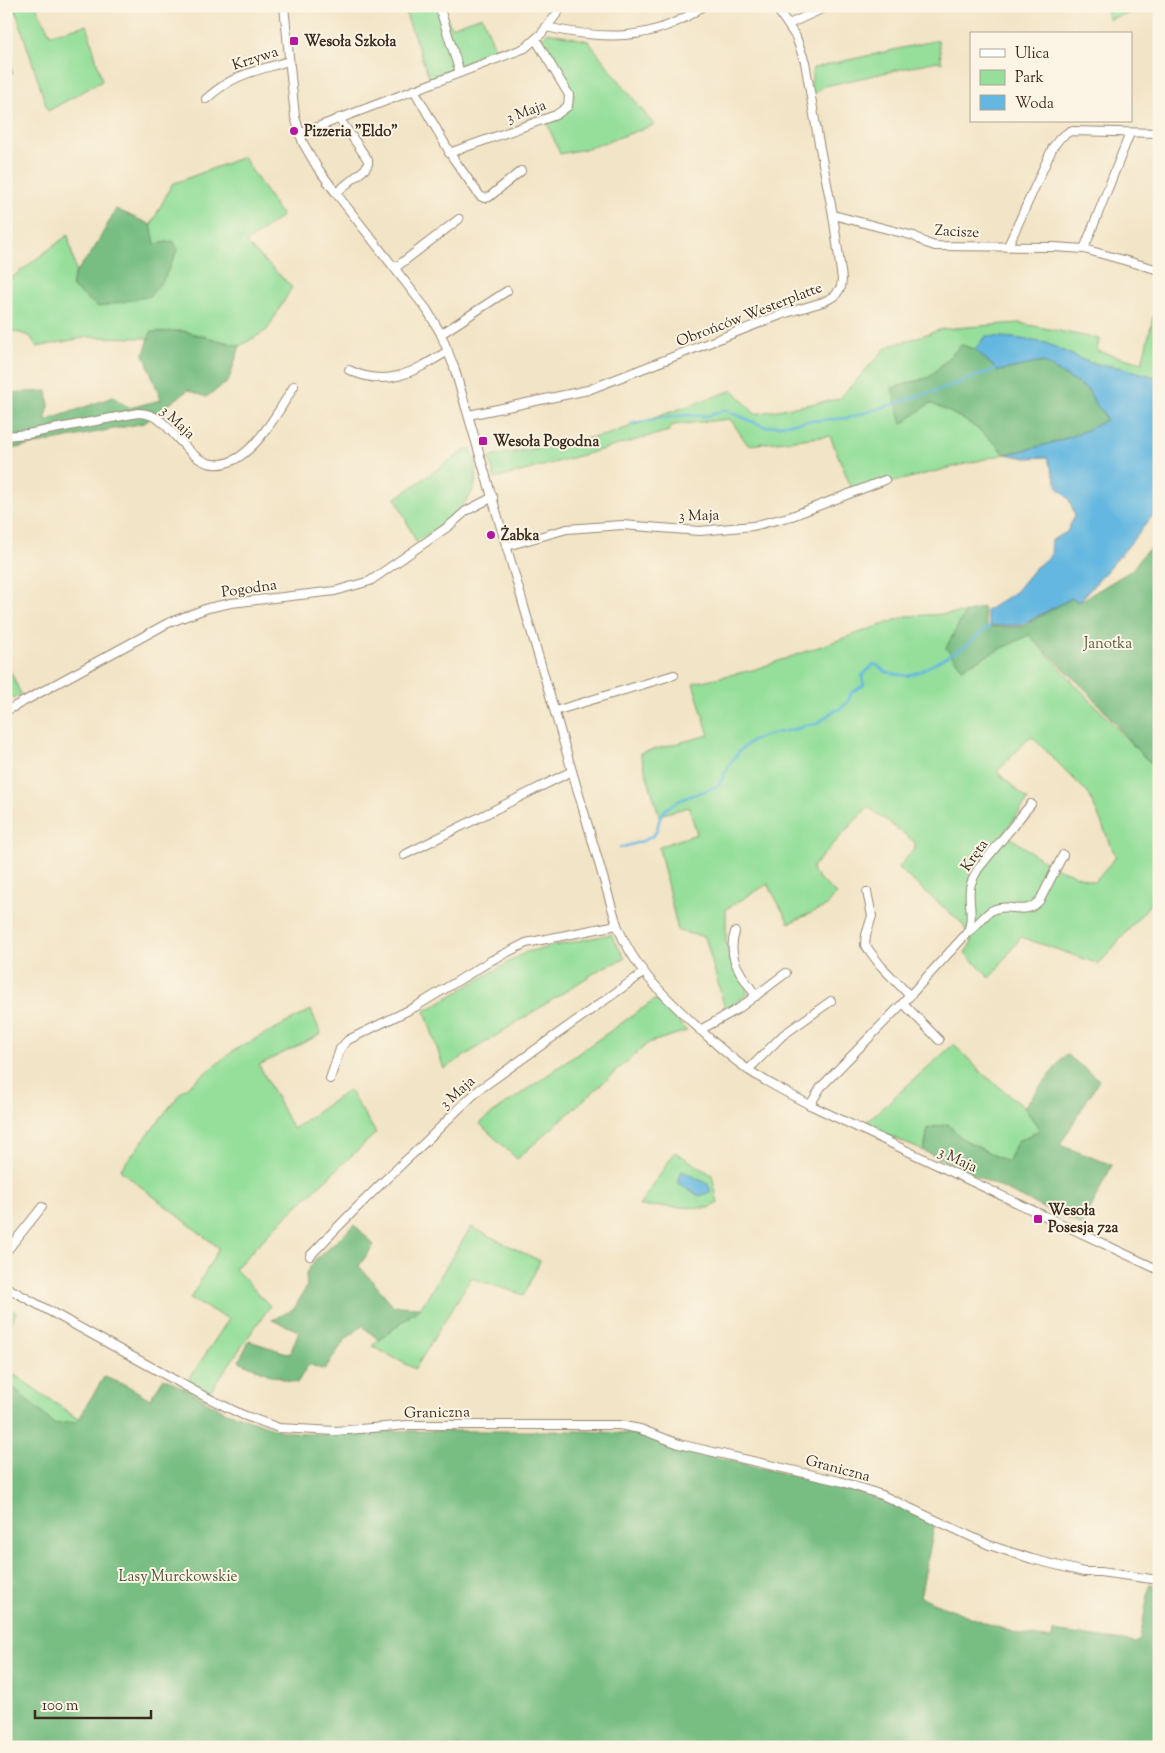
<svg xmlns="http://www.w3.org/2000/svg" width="1165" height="1753" font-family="'Sorts Mill Goudy',serif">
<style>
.green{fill:#96df9b;stroke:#68845c;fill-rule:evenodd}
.forest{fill:#78be83;stroke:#5a7450}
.water{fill:#64b7e0;stroke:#50707f}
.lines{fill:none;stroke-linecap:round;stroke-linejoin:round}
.stream{stroke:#64b7e0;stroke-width:2.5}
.minor-casing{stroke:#968772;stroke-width:10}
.minor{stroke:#fff;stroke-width:8}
.poi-dot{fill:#b5179e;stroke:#fcf5e5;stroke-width:2}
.labels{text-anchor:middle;stroke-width:4;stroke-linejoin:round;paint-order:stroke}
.poi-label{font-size:15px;font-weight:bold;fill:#3b2a1e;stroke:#fcf5e5;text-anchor:start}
.street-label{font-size:15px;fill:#3b2a1e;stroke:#fcf5e5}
.park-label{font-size:15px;fill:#52573d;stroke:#fcf5e5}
</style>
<rect width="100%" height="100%" fill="#fcf5e5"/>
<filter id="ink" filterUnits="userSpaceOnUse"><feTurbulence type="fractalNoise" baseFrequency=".02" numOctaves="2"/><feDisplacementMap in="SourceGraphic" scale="10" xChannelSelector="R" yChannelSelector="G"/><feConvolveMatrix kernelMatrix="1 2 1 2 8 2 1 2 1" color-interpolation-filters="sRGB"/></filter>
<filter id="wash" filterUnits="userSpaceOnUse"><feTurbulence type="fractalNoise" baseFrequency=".0096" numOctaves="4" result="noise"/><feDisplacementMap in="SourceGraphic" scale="20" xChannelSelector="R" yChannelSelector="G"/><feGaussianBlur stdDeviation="1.12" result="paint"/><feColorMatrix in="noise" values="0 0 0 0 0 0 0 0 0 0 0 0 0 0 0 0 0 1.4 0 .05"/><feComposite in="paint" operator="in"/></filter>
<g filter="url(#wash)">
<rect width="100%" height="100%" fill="#f2e4c6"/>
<g class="green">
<polygon points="14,6 36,6 50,34 87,25 102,81 48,111"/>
<polygon points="403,6 442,6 451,27 482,16 497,53 430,80"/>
<polygon points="1104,6 1153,6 1109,19"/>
<polygon points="548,32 588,41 654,125 589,148 560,154 547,123 568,111 574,95 540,41"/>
<polygon points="938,40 942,63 937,61 825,86 810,96 813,68"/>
<polygon points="243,157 282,216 246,243 292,287 267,330 240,346 183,331 151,332 149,338 88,337 37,347 30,336 6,329 6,282 68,235 76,272 71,286 155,244 151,225 172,184"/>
<path d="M1159,293V378L1123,368L1090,363L1046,343L986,336L975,349L961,345L930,377L892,388L903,423L930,403C962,417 981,428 1005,454L853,492L830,436L748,445L730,419L673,425L669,431L495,479L489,457L606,435L733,390L755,414L839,399L887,347L942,329L1019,323L1099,339L1097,351L1142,363Z"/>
<path d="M471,448C474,458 477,469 476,479C473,506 436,528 416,542L396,498L465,450Z"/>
<path d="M965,613L946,648L1029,635L1141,754L1159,770V894L1099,964L1021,937L990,978L965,953L972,942L962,923L898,868L915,848V842L868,807L812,867L813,873L836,894L827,906L789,923L768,884L726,909V942L748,993L726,1012L705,937L678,931L659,848L660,846L697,834L689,807L659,815L640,753L709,735L693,683L753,670L907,616ZM1031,736L1089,794L1116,857L1094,882L1051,866L1004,833L1028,800L997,772Z"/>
<polygon points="6,662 21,694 6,702"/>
<polygon points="611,934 625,959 602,968 444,1069 425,1011 526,952"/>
<polygon points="656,999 687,1031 648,1043 517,1159 479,1123"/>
<polygon points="311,1010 321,1034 259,1065 293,1129 349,1090 376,1133 277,1225 235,1269 270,1306 204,1400 183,1388 229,1319 190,1299 219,1248 120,1170 182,1091 236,1049"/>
<polygon points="954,1044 982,1073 1024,1107 1040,1130 1018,1141 1007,1162 961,1138 948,1124 928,1128 924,1151 863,1125"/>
<polygon points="675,1152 712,1175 718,1203 709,1208 639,1206"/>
<polygon points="471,1227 540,1261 524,1295 471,1278 415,1369 372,1346 421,1307"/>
<polygon points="6,1307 16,1312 6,1336"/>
<polygon points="6,1369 78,1419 76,1423 54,1424 6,1381"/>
</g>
<g class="forest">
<polygon points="116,209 151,225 155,244 173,241 178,249 165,277 150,296 98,307 71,286 76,272 94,249"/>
<polygon points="183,331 240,346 228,382 206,397 188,390 144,423 6,450 6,393 47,391 49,406 45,421 113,397 129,408 161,400 144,354 151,332"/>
<path d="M961,345L975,349L998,371L1043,362L1088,390L1096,405L1102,411L1106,421C1074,437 1040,448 1005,454C981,428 962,417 930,403L902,424L892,388L930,377Z"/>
<polygon points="1159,543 1159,770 1141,754 1088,692 1029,635 962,668 946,648 965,613 983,607 987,627 1021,627 1072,598 1079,602 1132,570 1144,553"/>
<polygon points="1066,1054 1099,1080 1060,1145 1112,1165 1082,1226 924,1151 928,1128 948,1124 961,1138 1007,1162 1018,1141 1040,1130 1024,1107"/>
<polygon points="355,1225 374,1245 359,1266 394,1306 421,1307 379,1340 362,1326 345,1340 324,1370 309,1364 297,1383 270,1375 239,1361 249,1341 290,1354 299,1331 272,1320 294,1309 307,1286 306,1273 316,1259"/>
<polygon points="104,1377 126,1385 150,1399 164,1378 224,1411 282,1431 329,1435 387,1431 587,1431 636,1434 660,1439 708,1455 851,1490 887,1502 935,1523 920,1597 991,1625 1019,1634 1052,1639 1053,1631 1137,1643 1140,1638 1150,1584 1159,1585 1159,1747 6,1747 6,1381 54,1424 76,1422"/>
</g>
<g class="water">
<path d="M986,336L1015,338L1046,343L1090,363L1123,368L1159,378V508L1124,551L1079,602L1072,598L1021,625L990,626L986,611L1015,592L1034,569L1051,555L1052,540L1067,532L1075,515L1069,499L1059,489L1047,457L1027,458L1005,454C1039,448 1075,438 1106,420L1102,411L1096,405L1088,390L1043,362L998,371L975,349Z"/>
<polygon points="682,1171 708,1184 711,1192 699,1196 677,1183"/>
</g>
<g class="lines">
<g class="stream">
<polyline points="631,424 661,418 686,415 708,416 724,410 766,427 807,421 848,418 948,387 996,369"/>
<path d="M620,848C630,844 653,841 657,830C659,822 659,815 666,809C681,796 702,794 719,785C741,739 751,738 800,728L805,725L817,724L832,712L840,709L848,702L851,693L864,685L862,676L873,665H877L886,672L907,676L921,671L964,647L990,626"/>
</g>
</g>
</g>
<g filter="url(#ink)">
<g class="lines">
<g class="minor-casing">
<g id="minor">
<path d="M284,6L295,117L303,143L317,167L336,193L427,310L441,334L454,367L617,925C634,968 661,993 694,1024C711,1040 730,1058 750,1071C769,1084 790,1094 810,1105L1159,1270"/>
<polyline points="439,6 460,73"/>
<polyline points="789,24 828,6"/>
<path d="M546,27C603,40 654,42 703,6"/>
<polyline points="6,67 8,74"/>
<polyline points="414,90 453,158 480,196 484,198 489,197 521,171"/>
<path d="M206,99C235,73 253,72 289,61"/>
<polyline points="299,134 525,48 541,34 563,6"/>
<polyline points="449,153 556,115 568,106 569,95 536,40"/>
<polyline points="336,193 365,169 368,164 368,160 339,118"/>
<polyline points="833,215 914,236 926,243 935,246 1054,247 1084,249 1159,270"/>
<polyline points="1008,246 1053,147 1060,138 1070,131 1159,133"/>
<polyline points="1084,249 1130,133"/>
<polyline points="395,268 459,219"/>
<polyline points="441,334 507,291"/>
<path d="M349,370C388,389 415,371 448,351"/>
<polyline points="469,415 588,390 783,314 823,302 835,296 841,287 842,279 833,215 818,138 805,62 796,37 775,6"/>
<path d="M6,436L27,434L138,413C157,413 167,426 178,439C187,448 195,459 208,463C246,474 278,412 294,386"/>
<polyline points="507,546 567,529 622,525 700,531 753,526 792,516 885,480"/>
<polyline points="6,711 168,623 208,608 231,603 335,591 370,581 449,526 466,511 493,497"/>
<polyline points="555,711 674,675"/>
<polyline points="404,855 572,771"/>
<polyline points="867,892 872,916 866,935 865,945 881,966 910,996"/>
<path d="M735,932C726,959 742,975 756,996"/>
<path d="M968,932C974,915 968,904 970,888C971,881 975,875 978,869L1031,804"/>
<polyline points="903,1003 939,1040"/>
<polyline points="700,1030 738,1009 786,973"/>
<polyline points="748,1070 783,1035 831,1001"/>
<polyline points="330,1079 340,1049 348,1040 415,1007 492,960 526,943 617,925"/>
<path d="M810,1105L821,1087L903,1003L968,932C977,927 985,912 995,909C1012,903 1025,917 1040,900L1063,855"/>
<polyline points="6,1252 42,1207"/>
<path d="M310,1256C341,1223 372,1192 405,1161C431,1138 454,1112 480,1089L643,973"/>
<polyline points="6,1287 202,1395 243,1415 279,1428 335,1431 408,1425 619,1425 640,1429 679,1444 839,1481 882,1495 989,1545 1032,1559 1084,1572 1100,1572 1159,1580"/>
</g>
</g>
<use href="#minor" class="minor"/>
</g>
</g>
<g class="poi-dot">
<rect x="289" y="36" width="10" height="10" rx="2.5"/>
<circle cx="294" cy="131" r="5"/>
<rect x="478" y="436" width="10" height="10" rx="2.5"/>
<circle cx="491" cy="535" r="5"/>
<rect x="1033" y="1214" width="10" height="10" rx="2.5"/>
</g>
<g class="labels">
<g class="poi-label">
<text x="304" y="46">Wesoła Szkoła</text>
<text x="304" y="136">Pizzeria "Eldo"</text>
<text x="493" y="446">Wesoła Pogodna</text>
<text x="501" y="540">Żabka</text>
<text x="1048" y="1215">Wesoła<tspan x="1048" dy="17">Posesja 72a</tspan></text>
</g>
<g class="street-label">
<text transform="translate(255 58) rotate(-18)" y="5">Krzywa</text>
<text transform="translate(526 111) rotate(-20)" y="5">3 Maja</text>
<text transform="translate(957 231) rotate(3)" y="5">Zacisze</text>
<text transform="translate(749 314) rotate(-21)" y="5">Obrońców Westerplatte</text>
<text transform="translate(178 422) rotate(43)" y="5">3 Maja</text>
<text transform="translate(699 515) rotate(-1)" y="5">3 Maja</text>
<text transform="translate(249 588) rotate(-8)" y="5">Pogodna</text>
<text transform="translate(974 855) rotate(-55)" y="5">Kręta</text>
<text transform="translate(457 1092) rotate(-42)" y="5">3 Maja</text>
<text transform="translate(958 1159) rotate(25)" y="5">3 Maja</text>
<text transform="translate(437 1412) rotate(-1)" y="5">Graniczna</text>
<text transform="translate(838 1468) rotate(15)" y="5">Graniczna</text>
</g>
<g class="park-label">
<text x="1108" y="648">Janotka</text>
<text x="178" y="1581">Lasy Murckowskie</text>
</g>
</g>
<rect width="1165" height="1753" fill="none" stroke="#fcf5e5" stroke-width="25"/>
<rect x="970" y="32" width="162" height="90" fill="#fcf5e5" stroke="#afa495"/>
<rect x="980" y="49" width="25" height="8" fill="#ffffff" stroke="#afa495"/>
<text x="1015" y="58" font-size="15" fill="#3b2a1e">Ulica</text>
<rect x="980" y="70" width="25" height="15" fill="#96df9b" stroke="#afa495"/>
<text x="1015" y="82" font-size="15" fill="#3b2a1e">Park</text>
<rect x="980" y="95" width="25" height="15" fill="#64b7e0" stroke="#afa495"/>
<text x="1015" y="108" font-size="15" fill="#3b2a1e">Woda</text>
<path d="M35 1710v8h116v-8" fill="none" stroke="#3b2a1e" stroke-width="2.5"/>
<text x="42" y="1710" font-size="15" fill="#3b2a1e" stroke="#fcf5e5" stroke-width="4" paint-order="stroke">100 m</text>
</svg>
